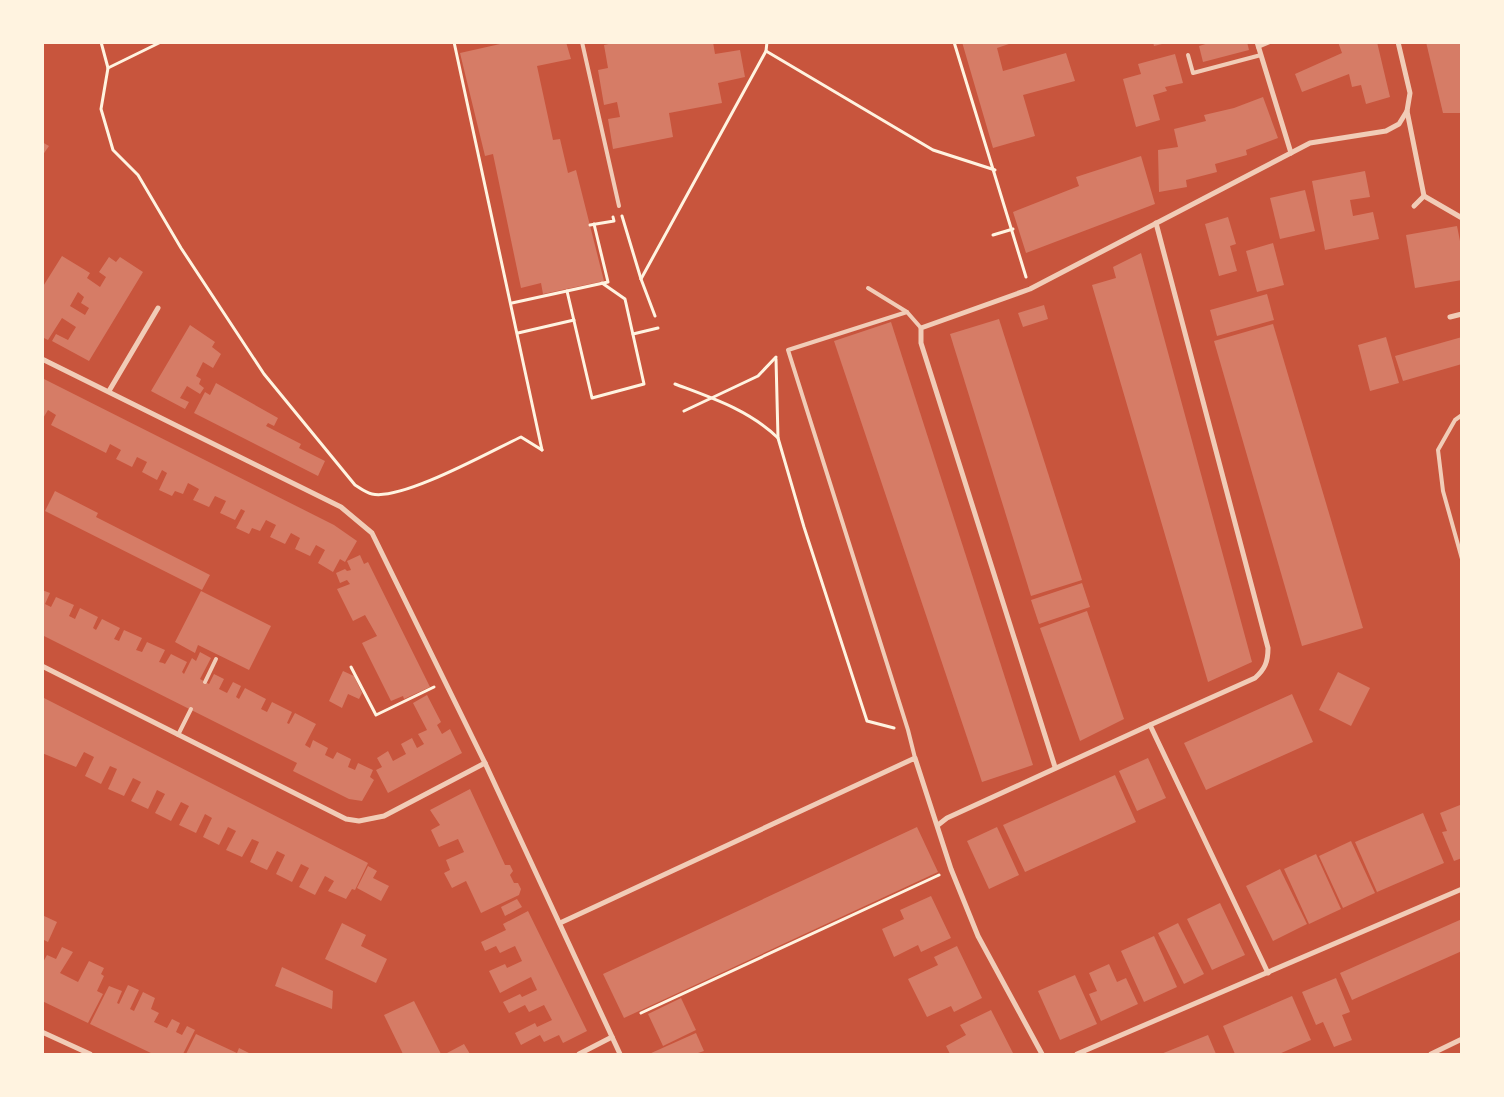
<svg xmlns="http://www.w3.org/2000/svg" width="1504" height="1097" font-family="Signika,sans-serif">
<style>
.building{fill:#d67c66;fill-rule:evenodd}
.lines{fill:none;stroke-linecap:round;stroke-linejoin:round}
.path{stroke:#fff3e0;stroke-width:3}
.service{stroke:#f1ccb7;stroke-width:4}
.minor{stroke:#f1ccb7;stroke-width:5}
</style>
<rect width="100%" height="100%" fill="#c8553d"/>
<g class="building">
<polygon points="509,42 566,42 571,59 537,66 553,140 560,139 568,173 576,170 604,281 543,294 541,283 521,288 493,154 485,156 460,53"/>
<polygon points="618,42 713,42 715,54 740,50 745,77 718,83 722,103 669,113 673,137 613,149 608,119 620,117 617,102 604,105 598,70 608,68 604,45"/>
<polygon points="962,42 1015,42 997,48 1003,71 1066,53 1075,81 1023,95 1035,136 993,148"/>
<polygon points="1153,42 1166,42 1166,43 1154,46"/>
<polygon points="1212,42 1247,42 1249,50 1203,62 1199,46"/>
<polygon points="1338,42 1377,42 1390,97 1366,104 1361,85 1352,87 1349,74 1302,92 1295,74 1342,53"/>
<polygon points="1426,42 1462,42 1462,113 1443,113"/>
<polygon points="1175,54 1183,83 1165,87 1167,91 1153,95 1160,120 1136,127 1123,79 1141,74 1138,64"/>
<polygon points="1263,97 1278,138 1246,150 1247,155 1215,164 1217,172 1186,180 1187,187 1159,192 1158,150 1178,147 1174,129 1206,121 1204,115 1234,108"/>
<polygon points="42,142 49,146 42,156"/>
<polygon points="1141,156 1155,204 1026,253 1013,212 1079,186 1076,177"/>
<polygon points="1365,171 1370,197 1350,200 1353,216 1373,212 1379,239 1325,250 1312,181"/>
<polygon points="1305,190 1315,231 1280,239 1270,198"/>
<polygon points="1228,217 1236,244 1230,246 1237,271 1219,276 1205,224"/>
<polygon points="1457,226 1462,251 1462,280 1415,288 1406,235"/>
<polygon points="1273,243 1284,285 1257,292 1246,251"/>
<polygon points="1141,253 1252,662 1208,682 1092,285 1116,278 1113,267"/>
<path d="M62,256L90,273L87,278L100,287L106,277L99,272L109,257L116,262L120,257L143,272L89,361L52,341L56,334L68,340L76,327L62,318L48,340L42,337V288ZM78,292L84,297L81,303L89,308L85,315L70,306Z"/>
<polygon points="1267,294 1274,320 1217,336 1210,310"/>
<polygon points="1044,305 1048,319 1023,327 1018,313"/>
<polygon points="999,319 1082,580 1031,596 950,334"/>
<polygon points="891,322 1033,765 982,782 834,341"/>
<polygon points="1273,324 1363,628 1302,646 1214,341"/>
<polygon points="190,325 215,342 212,347 221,354 213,368 203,362 196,376 201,379 199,384 204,388 200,394 187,386 180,398 189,402 185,409 151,391"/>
<polygon points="1386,337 1399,383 1370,391 1358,345"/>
<polygon points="1462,337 1462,364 1403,381 1395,356"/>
<polygon points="42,378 334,525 357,541 345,562 340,559 333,572 318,563 325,550 316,545 310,556 295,549 300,538 291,533 285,544 270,537 276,525 266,520 260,531 252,528 249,534 236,528 245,511 241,509 235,520 220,513 226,501 215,496 209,507 193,500 199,489 188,483 183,494 175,491 172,496 159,490 167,473 162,470 157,480 142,472 147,462 137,457 132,467 116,459 121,450 110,444 106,453 51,425 56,415 48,410 42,420"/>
<polygon points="216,383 278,418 274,426 268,423 266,426 301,444 299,448 325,461 318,476 194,413 205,392 210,395"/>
<polygon points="55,491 98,513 96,517 210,575 202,590 45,511"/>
<polygon points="360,555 364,564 368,562 430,687 404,699 403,696 391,701 362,643 377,636 365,615 353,621 337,589 350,584 347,580 340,583 336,573 345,569 347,571 351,570 347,561"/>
<polygon points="1082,583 1090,607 1039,624 1031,600"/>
<polygon points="42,590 50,593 45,604 51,607 56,597 74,605 69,616 75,619 80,608 98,617 93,628 96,630 102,619 120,628 114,639 119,641 124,630 142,638 136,650 142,652 147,642 165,650 159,662 163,663 165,664 171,654 187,662 182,672 184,674 192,658 196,661 200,652 211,658 200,679 209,684 214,674 224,679 219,689 227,693 233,682 241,686 236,697 239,699 245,688 266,699 261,709 267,712 272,702 292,712 287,723 289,724 295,713 316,724 305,745 310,748 313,740 328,748 325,755 333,759 337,752 351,759 348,767 355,770 358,763 373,770 370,777 374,780 362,801 349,799 293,771 297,763 42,635"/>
<polygon points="201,591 271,626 249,670 198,645 195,653 175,642"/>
<polygon points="1087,611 1124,719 1080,741 1040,628"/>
<polygon points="343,671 354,676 362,693 359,699 348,694 342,708 329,701"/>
<polygon points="1338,672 1370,688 1351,726 1319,710"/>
<polygon points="1292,694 1313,742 1206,790 1184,743"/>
<polygon points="427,695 441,722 437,725 442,734 450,729 462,753 388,793 376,770 382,767 377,758 388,751 393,761 406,754 401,744 412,738 417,748 424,744 418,734 427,730 413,703"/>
<polygon points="42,697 368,863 355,890 352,889 346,899 328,891 334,881 325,876 315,895 299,887 309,868 301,864 292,882 276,874 285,855 277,851 267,870 250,862 259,842 252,839 242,857 226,850 236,831 228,827 219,845 203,837 212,818 205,814 196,833 179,825 189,806 181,802 171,821 155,813 165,794 157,790 148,809 131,801 141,782 133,778 124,796 108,789 117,769 110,766 101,784 85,776 94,757 84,752 76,767 42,753"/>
<polygon points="1148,758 1166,798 1137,811 1119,771"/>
<polygon points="1115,775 1136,822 1025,872 1003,825"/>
<polygon points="470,789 505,865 510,865 513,871 510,875 514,883 518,883 521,889 519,895 481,913 466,881 452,888 444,873 450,870 446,860 464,852 458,839 439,847 431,830 440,825 430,810"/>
<polygon points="1460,805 1462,858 1454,861 1442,832 1447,831 1440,813"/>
<polygon points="1423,813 1444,863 1377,892 1355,842"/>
<polygon points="917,827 938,872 624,1018 603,974"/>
<polygon points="997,827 1019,875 989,889 967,841"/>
<polygon points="1351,841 1375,893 1343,908 1319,856"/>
<polygon points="1316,854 1341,909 1309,924 1284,869"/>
<polygon points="368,866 377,871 373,878 389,886 381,901 357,888"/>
<polygon points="1280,869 1307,924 1273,941 1246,886"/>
<polygon points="931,896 951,938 921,952 918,945 894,957 882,929 904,919 900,910"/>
<polygon points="517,899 522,907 505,916 501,907"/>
<polygon points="1220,903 1245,955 1212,970 1187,919"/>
<polygon points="528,911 587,1031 563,1043 559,1035 544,1042 540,1035 521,1045 515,1033 535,1023 537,1027 552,1020 544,1005 529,1012 525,1005 509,1013 503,1002 520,994 522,997 537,990 531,977 500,993 489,971 505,964 507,968 522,961 515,946 500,953 496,946 485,951 481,942 506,930 503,924"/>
<polygon points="42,915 57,922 48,942 42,939"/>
<polygon points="1462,919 1462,951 1352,1000 1340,973"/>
<polygon points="342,923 366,935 361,946 387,959 376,983 325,959"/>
<polygon points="1178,923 1204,974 1184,984 1158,933"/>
<polygon points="1154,936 1177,987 1144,1002 1121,951"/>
<polygon points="957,946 982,998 954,1012 951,1006 927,1017 908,979 938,965 934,957"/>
<polygon points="62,947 73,952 60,973 78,982 89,961 104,968 101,974 104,976 97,991 103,994 88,1023 42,1001 42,964 47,955 56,959"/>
<polygon points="1109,964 1117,982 1126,978 1138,1004 1101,1021 1089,994 1097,991 1089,973"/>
<polygon points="282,967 333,991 332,1009 275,986"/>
<polygon points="1075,975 1097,1024 1060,1040 1038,991"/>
<polygon points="1336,978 1350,1012 1342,1015 1352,1040 1334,1047 1323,1022 1316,1025 1302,992"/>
<polygon points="128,985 139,990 130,1009 134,1011 143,992 155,998 151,1009 159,1013 154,1022 167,1028 172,1019 180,1023 176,1032 182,1035 187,1026 195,1030 183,1054 153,1054 90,1024 109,986 122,991 117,1003 119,1004"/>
<polygon points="1292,996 1311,1040 1279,1054 1235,1054 1223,1026"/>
<polygon points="681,998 696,1030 663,1046 648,1014"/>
<polygon points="414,1001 441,1054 403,1054 384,1015"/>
<polygon points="991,1010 1013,1053 1009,1054 950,1054 946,1046 966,1035 960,1025"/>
<polygon points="696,1033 704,1051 695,1054 649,1054"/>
<polygon points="196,1034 237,1053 239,1048 251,1054 186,1054"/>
<polygon points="1208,1035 1216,1054 1161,1054"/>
<polygon points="464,1044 470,1054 447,1054 447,1053"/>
</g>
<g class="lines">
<g class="path">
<polyline points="101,42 108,68"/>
<path d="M161,42L108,68L101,109L113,150L138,175L181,248L264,374L355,485C360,488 366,493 372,494C402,501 491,451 521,437L542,450"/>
<polyline points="454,42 542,450"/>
<polyline points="954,42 1026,277"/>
<polyline points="766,51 933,150 995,170"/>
<polyline points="622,216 641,279 655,316"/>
<polyline points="590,225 614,221 613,217"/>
<polyline points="993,235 1013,229"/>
<polyline points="641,279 766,51 767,42"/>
<polyline points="567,291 592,398 644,384 625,299 602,283"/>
<polyline points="512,303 608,282 594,224"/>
<polyline points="518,333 574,320"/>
<polyline points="633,334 658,328"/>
<polyline points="776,359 778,438 804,527 867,721 894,728"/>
<path d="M675,384C712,398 749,410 778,438"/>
<polyline points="684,411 758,376 776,357"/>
<polyline points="351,667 376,715 434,687"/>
<polyline points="641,1013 939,875"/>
</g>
<g class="service">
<polyline points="582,42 619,206"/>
<polyline points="1258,47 1270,42"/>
<polyline points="1188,55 1193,73 1261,55"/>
<polyline points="868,288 907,312 921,328"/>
<polyline points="907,312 788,350 908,730 915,758"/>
<polyline points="1462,415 1455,420 1438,450 1443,491 1462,559"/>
<polyline points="205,682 216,659"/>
<polyline points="178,735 191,709"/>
</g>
<g class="minor">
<polyline points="1257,42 1291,153"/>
<polyline points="1398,42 1410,93 1407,111 1424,196 1414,206"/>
<polyline points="1424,196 1462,218"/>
<path d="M1156,223L1268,648C1268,662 1265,669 1255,678L1150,725L1268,973"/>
<polyline points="1450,317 1462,314"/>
<polyline points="42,359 341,507 372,533 485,763 620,1054"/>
<polyline points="109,391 158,308"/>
<polyline points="42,666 346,819 359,821 384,816 485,763"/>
<polyline points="1055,767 921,343 921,328 1030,289 1310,143 1386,131 1399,124 1407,111"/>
<polyline points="938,825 947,818 1150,725"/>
<polyline points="560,923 915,758 951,869 978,936 1042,1054"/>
<polyline points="42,1032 90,1054"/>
<polyline points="579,1054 612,1037"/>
<polyline points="1077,1054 1462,889"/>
<polyline points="1431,1054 1462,1039"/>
</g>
</g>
<rect width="1504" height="1097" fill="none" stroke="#fff3e0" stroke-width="88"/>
</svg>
